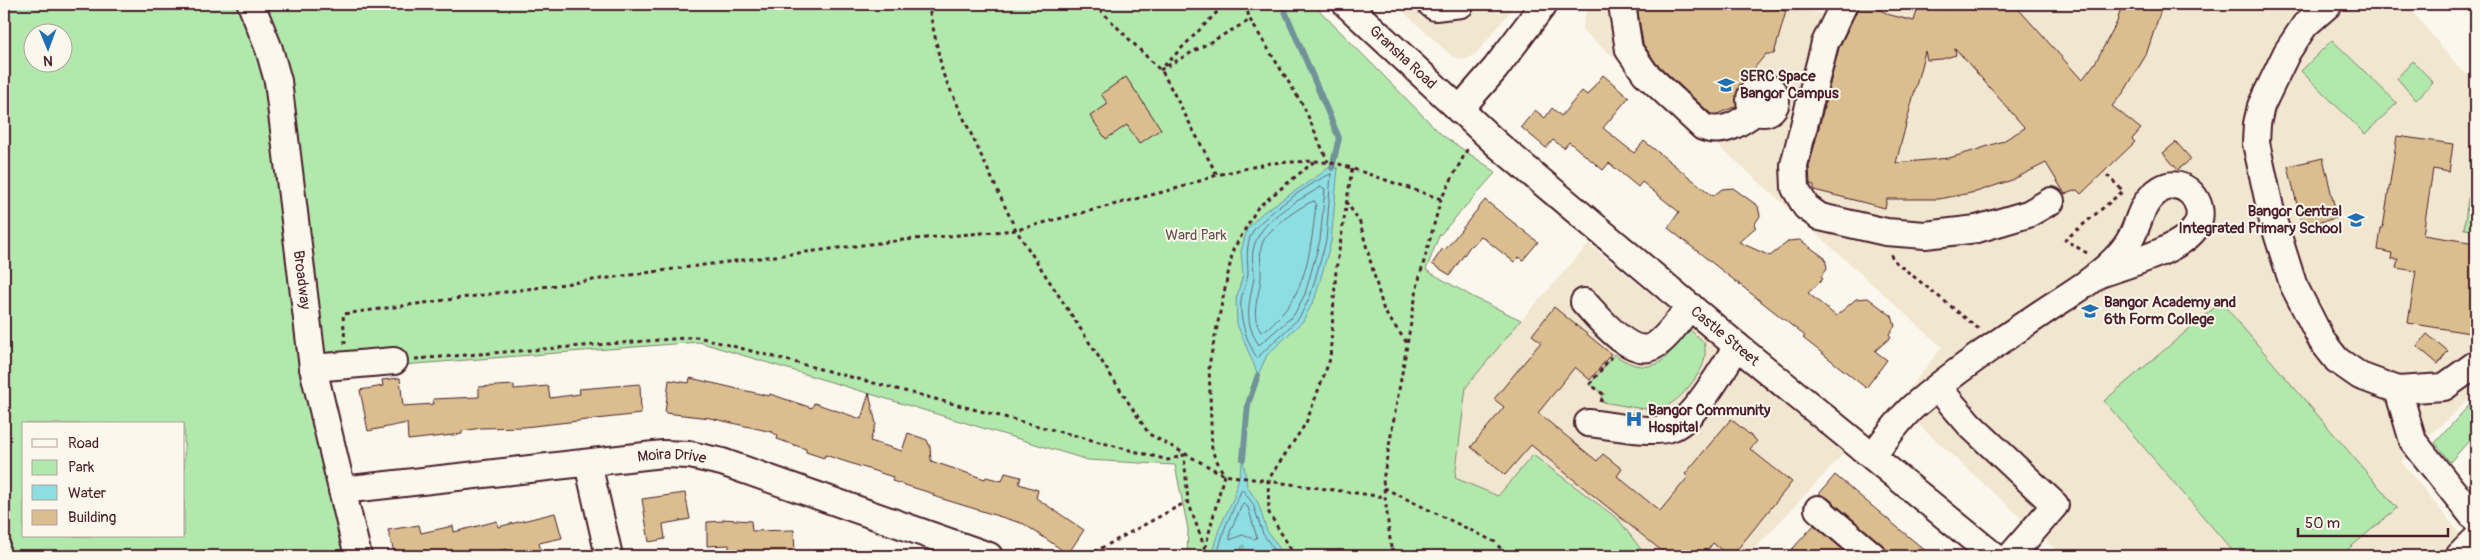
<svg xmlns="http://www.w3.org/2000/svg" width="2480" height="560" font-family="Pangolin,sans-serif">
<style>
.built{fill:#f1e6d0}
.green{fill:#b1e9ad;stroke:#7e846c;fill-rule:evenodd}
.water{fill:#8cdee2;stroke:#729299}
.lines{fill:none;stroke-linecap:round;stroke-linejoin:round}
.shore{stroke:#646b74;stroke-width:1}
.stream{stroke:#729299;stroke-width:6}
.building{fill:#dabe8f;stroke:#4a1f2b;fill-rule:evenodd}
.minor-casing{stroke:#4a1f2b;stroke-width:30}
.path{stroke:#4a1f2b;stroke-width:3;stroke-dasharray:4 4;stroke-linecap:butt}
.minor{stroke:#fbf7ec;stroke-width:26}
.labels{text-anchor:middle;stroke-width:4;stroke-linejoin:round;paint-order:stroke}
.street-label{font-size:15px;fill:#4a1f2b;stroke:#fbf7ec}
.poi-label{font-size:15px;font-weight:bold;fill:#4a1f2b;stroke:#fbf7ec;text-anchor:start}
.park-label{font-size:15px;fill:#64524c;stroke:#fbf7ec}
</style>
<rect width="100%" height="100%" fill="#fbf7ec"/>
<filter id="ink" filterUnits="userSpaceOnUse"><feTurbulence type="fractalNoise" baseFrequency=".02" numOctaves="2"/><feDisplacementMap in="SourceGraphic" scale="10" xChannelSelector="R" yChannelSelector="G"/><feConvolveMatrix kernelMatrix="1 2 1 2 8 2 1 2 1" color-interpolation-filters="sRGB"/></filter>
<g filter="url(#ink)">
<g class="built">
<polygon points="1395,4 1516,4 1476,54 1465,60 1453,57"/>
<polygon points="1588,4 1778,4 1823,14 1826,6 1817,4 2406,4 2461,70 2476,80 2476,393 2401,461 2465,540 2444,556 2063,556 1897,405 1942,347 1737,162 1582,30"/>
<polygon points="1589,244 1846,451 1748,556 1646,556 1618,519 1498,496 1455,478 1466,387 1521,320"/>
</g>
<g class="green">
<path d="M4,4H244L262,67L299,342L348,556H4ZM32,32H62V62H32ZM24,424H184V536H24Z"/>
<polygon points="265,4 1313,4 1442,135 1496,172 1439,236 1426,270 1473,297 1521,320 1466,387 1455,478 1498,496 1533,455 1618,519 1646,556 1187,556 1188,529 1175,465 1088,460 699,342 325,371 305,229 287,61"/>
<polygon points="2332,40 2397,103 2365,134 2301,71"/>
<polygon points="2413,61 2433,82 2416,100 2397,78"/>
<polygon points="2468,198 2476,200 2476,230 2464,229"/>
<polygon points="2221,302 2397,508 2340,556 2237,556 2104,401"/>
<path d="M1689,329L1704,342C1707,357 1704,365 1696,377C1666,422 1647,408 1601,402L1602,394L1590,384L1614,354C1630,367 1657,374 1670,352C1673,346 1675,339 1678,334Z"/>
<polygon points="2472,402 2476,407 2476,433 2450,462 2435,443"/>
</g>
<g class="water">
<polygon points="1328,168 1338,168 1331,242 1315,298 1303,321 1267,355 1258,375 1237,324 1236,299 1243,275 1241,251 1247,229 1262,213 1322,173"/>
<polygon points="1243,459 1247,486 1258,503 1267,531 1285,556 1245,556 1244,546 1242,546 1241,556 1211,556 1219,529 1234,497"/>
</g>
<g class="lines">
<g class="shore">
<path d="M1331,174L1326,241L1310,297L1299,318L1257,358C1247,342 1239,319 1241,300C1242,291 1247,283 1248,274C1248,260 1245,246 1252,233C1258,219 1317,178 1331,174Z"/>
<path d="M1321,187L1325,189L1320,240L1305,294L1294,315L1259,345C1243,321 1249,304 1254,278C1255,269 1251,260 1253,251C1258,220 1296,202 1321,187Z"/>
<path d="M1314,201L1316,203C1312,243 1307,292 1276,320C1272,324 1267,330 1261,332C1249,313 1260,296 1261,276C1262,263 1257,250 1265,238C1272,227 1301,205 1314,201Z"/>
<polygon points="1243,504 1248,507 1257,538 1254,539 1242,535 1230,540 1230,532"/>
<polyline points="1217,556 1224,530 1242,489 1253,504 1263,534 1279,556"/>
</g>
<g class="stream">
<polyline points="1282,4 1339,138 1332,168"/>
<polyline points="1243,459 1248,404 1258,375"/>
</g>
</g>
<g class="building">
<polygon points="1640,4 1754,4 1786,11 1774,54 1766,54 1745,79 1754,87 1737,106 1717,114 1711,114 1656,63 1643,44 1638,12"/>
<path d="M1860,4H1868L1890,15L1914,21L1919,4H1942L1947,10L1956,4H2014L2082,80L2095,63L2117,22L2122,4H2163L2146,55L2124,92L2112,106L2141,129L2132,139L2135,142L2081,194L2077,190L2065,194L2046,163L2012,180L1976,192L1939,199H1887L1885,208L1814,190V185L1810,184L1809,167L1839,48ZM1955,48L2025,128L2003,141L1973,151L1949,158L1896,163L1925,51L1927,60L1942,59L1956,55Z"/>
<polygon points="1603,75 1629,97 1603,128 1634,153 1644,141 1713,196 1722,189 1733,188 1758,206 1760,216 1754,225 1756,227 1739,242 1770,256 1789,241 1800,240 1825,258 1827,268 1821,277 1823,279 1808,293 1836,316 1856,299 1868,298 1892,316 1895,326 1889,334 1891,337 1875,351 1887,360 1866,388 1803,338 1805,336 1668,228 1679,212 1642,182 1638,187 1609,163 1603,170 1569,142 1564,148 1553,140 1546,148 1521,127 1535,110 1545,118 1552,108 1561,116 1582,91 1587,95"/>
<polygon points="1126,77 1161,129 1139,144 1127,125 1106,139 1090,116 1108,104 1101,94"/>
<polygon points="2397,136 2453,144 2449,172 2433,169 2423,235 2476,243 2476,334 2408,323 2416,271 2396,268 2398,259 2391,259 2392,253 2378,250 2381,228 2383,228"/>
<polygon points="2176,142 2191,159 2178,170 2163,153"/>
<polygon points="2323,158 2337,218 2302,226 2288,166"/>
<polygon points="1485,200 1538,242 1523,260 1519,257 1514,262 1481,236 1472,246 1471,245 1450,275 1432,264 1443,248 1445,250"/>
<polygon points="1554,307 1611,354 1590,380 1575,367 1538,413 1597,461 1603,454 1622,469 1617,476 1660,511 1688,477 1685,474 1731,419 1757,441 1750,449 1792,482 1732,556 1729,556 1713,543 1703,556 1668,556 1531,445 1505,475 1471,447 1504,407 1494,399 1541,342 1532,335"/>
<polygon points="2427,334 2448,351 2438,364 2417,346"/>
<polygon points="400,378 403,406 434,404 433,399 479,397 479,387 514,385 514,389 548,386 550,398 580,394 579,389 640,384 641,414 524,427 481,428 462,431 462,434 408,440 407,423 368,431 360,390 383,386 382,380"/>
<polygon points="690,378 769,396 770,394 812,408 814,403 861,419 869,393 876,424 870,441 902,451 908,433 927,440 930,447 931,461 985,479 986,477 1002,481 1005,473 1021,477 1019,484 1038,490 1036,498 1084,530 1068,554 1024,524 933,496 934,494 892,481 893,477 825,455 824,458 806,452 806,449 777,439 778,436 772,432 710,418 665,413 669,380 689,383"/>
<polygon points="1835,475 1909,537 1932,556 1888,556 1883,545 1828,498 1819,494"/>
<polygon points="685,493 690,519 663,524 665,539 649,542 642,499"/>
<polygon points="555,513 562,538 539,543 542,556 513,556 507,549 474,556 395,556 388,530 419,525 421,533 453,526 454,532 497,521 498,527"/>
<polygon points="723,519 751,521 752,531 794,530 795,556 729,556 729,545 707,546 707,522 723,521"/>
<polygon points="1814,525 1850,556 1786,556"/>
</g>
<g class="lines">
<g class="minor-casing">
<g id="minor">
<path id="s1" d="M251,4L269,49L278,81L313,368L358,556"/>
<path id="s2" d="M1346,4L1498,145L1737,346L1994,556"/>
<polyline points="1431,4 1435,7 1461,4"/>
<path d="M1625,4L1623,11L1629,50L1645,73L1703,127C1723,135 1740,123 1756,111"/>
<polyline points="1844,4 1825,43 1794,165 1795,188 1806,207 1820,217 1886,232 1925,235 1977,229 2028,214 2051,201"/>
<polyline points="2329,4 2305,25 2287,52 2261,106 2257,124 2256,143 2272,217 2293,284 2322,341 2337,360 2360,376 2398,390 2444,387 2476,364"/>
<circle cx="1763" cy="100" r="13"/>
<polyline points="1459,110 1495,69 1544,4"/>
<path d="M1584,302C1598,317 1631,359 1654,346C1668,338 1680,318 1690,306"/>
<polyline points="313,368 394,361"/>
<polyline points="1938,388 1970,425 2055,505 2011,556"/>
<polyline points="2398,390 2413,441 2476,520"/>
<path d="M1588,423C1610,425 1652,435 1673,427C1695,418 1724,367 1737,346"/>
<path d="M1873,455C1886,439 1899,419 1914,406C1954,372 1997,343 2040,314C2059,301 2079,290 2096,276C2106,268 2119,256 2126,246C2141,226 2137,204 2161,189C2183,175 2208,203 2197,225C2185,250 2123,265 2097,275"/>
<polyline points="588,463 609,556"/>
<path id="s3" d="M342,490L663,454L690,455L722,462L989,556"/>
<polyline points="1818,509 1873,556"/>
<polyline points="2459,556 2476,539"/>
</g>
</g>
<g class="path">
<polyline points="928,4 943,74 1016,230 1149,434 1224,475 1385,497"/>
<polyline points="1094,4 1163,73 1217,175"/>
<polyline points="1246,4 1249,18 1304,107 1328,162"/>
<polyline points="1164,66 1225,4"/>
<polyline points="1160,70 1250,20"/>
<polyline points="1346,201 1360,223 1384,311 1407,343"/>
<polyline points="2087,253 2065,240 2123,191 2104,172"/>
<polyline points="1891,254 1892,259 1979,329"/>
<polyline points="345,344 343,314 704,265 903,240 1016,230 1182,187 1217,175 1270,163 1315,161 1339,164 1441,199"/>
<polyline points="415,359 698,337 1168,460 1184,455 1188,501 1205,549"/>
<polyline points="1601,402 1603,394 1590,384 1611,357"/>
<polyline points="1384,488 1495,542 1507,556"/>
<polyline points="1087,556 1188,501"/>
<polyline points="1203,556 1224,475 1212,451 1209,365 1233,250 1258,207 1315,161"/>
<polyline points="1295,556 1269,513 1268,480 1306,423 1330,359 1336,270 1352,169"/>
<polyline points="1392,556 1383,480 1418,283 1441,199 1468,148"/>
</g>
<use href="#minor" class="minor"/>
</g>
</g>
<defs>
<g id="university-bare" transform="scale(1.35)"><path d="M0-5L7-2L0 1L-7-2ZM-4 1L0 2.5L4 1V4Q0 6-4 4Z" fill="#1f6fb2" stroke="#fbf7ec" stroke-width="2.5" paint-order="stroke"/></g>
<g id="school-bare" transform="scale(1.35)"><path d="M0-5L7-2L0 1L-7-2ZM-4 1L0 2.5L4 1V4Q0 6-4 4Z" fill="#1f6fb2" stroke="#fbf7ec" stroke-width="2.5" paint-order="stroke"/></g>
<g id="hospital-bare" transform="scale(1.35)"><path d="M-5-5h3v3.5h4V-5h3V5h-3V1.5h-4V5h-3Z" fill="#1f6fb2" stroke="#fbf7ec" stroke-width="2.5" paint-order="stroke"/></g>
</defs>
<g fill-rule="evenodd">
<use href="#university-bare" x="1726" y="85"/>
<use href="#school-bare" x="2356" y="220"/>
<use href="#school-bare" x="2090" y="311"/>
<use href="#hospital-bare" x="1634" y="419"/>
</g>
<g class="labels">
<g class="street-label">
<text dy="5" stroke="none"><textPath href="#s2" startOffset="78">Gransha Road</textPath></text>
<text dy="5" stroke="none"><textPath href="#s1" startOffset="282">Broadway</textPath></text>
<text dy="5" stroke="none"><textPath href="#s2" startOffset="504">Castle Street</textPath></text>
<text dy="5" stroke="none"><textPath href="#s3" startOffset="332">Moira Drive</textPath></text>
</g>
<g class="poi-label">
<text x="1740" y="81">SERC Space<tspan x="1740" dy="17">Bangor Campus</tspan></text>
<text x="2342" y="216" text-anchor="end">Bangor Central<tspan x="2342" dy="17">Integrated Primary School</tspan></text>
<text x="2104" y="307">Bangor Academy and<tspan x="2104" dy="17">6th Form College</tspan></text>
<text x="1648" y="415">Bangor Community<tspan x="1648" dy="17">Hospital</tspan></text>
</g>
<g class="park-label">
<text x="1196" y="240">Ward Park</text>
</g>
</g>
<rect width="2480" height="560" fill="none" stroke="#fbf7ec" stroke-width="20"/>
<rect x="10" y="10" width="2460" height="540" fill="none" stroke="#4a1f2b" stroke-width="2" filter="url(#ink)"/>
<rect x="22" y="422" width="162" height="115" fill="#fbf7ec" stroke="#b4a19f"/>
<rect x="32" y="439" width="25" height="8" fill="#fbf7ec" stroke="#b4a19f"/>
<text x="68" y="448" font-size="15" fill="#4a1f2b">Road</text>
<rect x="32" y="460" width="25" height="15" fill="#b1e9ad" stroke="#b4a19f"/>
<text x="68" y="472" font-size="15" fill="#4a1f2b">Park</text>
<rect x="32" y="485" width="25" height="15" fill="#8cdee2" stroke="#b4a19f"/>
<text x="68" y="498" font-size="15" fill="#4a1f2b">Water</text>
<rect x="32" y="510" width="25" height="15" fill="#dabe8f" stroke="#b4a19f"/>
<text x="68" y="522" font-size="15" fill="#4a1f2b">Building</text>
<g transform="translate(48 48) rotate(179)"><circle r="24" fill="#fbf7ec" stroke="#b4a19f"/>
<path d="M0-4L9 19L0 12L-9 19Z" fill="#1f6fb2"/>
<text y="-8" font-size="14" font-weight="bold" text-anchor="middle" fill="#4a1f2b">N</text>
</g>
<path d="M2298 528v8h150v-8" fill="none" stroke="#4a1f2b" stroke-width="2.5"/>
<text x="2305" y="528" font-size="15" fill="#4a1f2b" stroke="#fbf7ec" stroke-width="4" paint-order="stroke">50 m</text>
</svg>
